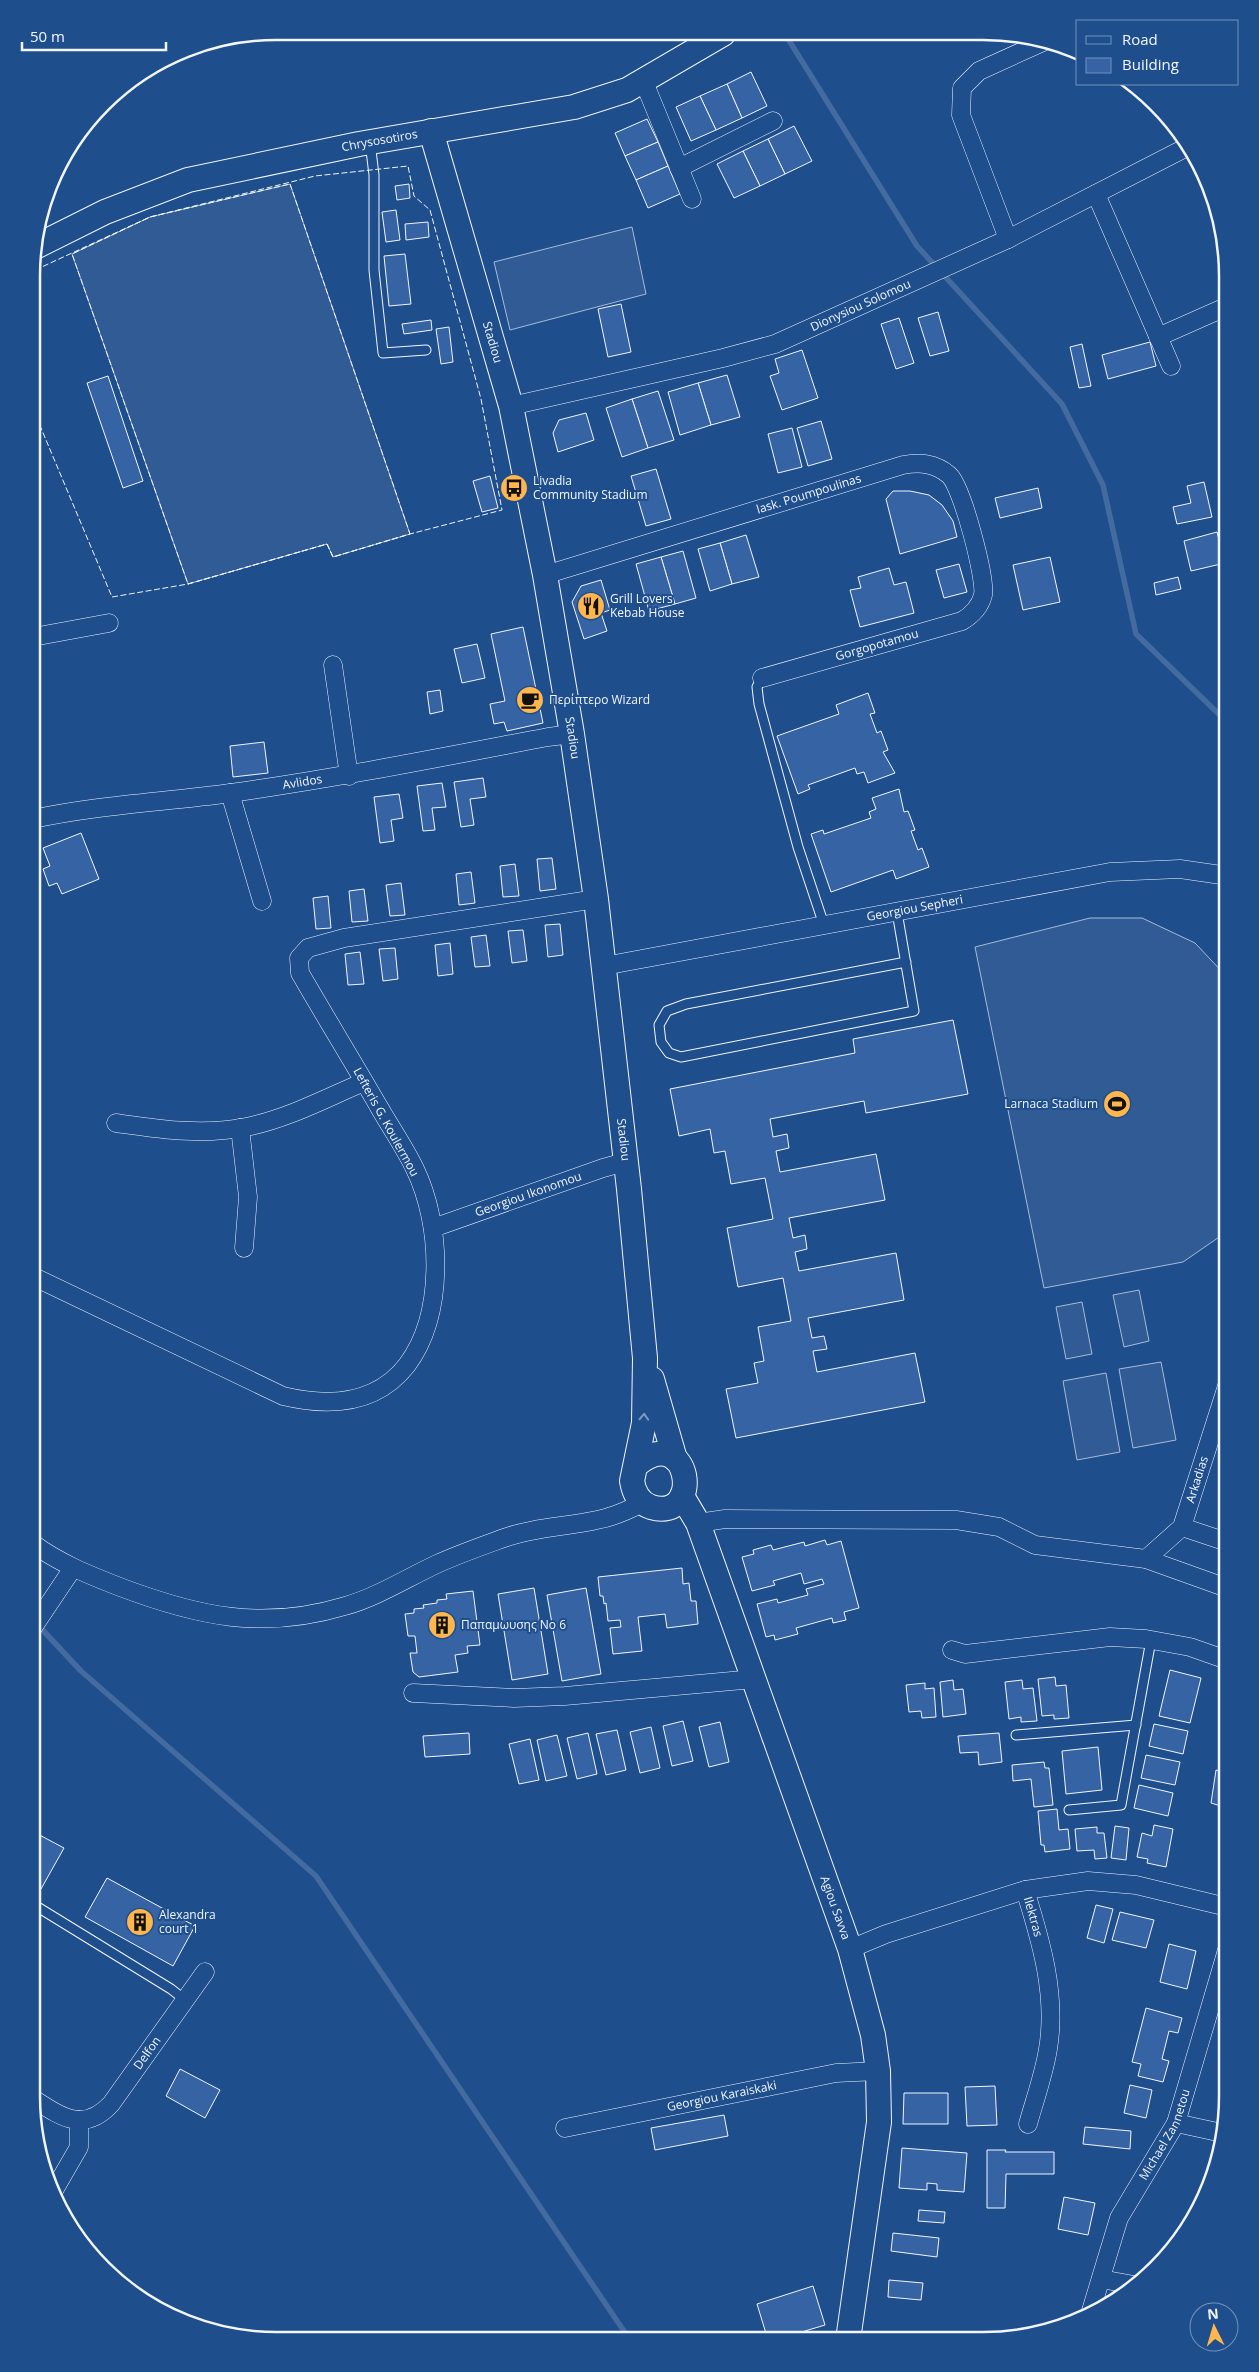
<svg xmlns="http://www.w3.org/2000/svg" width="1259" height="2372" font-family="'Open Sans',sans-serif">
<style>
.built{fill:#305b95;stroke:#a8bbd7}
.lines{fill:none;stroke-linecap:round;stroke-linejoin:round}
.stream{stroke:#446ba0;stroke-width:5.5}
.building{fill:#3563a3;stroke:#f2f6ff}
.lane-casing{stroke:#f2f6ff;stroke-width:11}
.street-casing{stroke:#f2f6ff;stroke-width:19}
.secondary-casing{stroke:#f2f6ff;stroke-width:26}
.lane{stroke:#1f4e8c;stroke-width:9}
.street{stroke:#1f4e8c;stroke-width:18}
.secondary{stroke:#1f4e8c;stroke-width:24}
.fence{stroke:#f2f6ff;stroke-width:1;stroke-dasharray:6 2.5;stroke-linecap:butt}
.oneway{stroke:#7e9ac0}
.labels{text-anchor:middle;stroke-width:4;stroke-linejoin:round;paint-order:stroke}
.street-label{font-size:12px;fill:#f2f6ff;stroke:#1f4e8c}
.poi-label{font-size:12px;fill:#f2f6ff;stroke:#1f4e8c;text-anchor:start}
.rim{fill:none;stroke:#f2f6ff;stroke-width:2.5}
</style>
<rect width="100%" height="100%" fill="#1f4e8c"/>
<g class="built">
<polygon points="290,184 410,534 333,557 327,544 188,584 72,254 150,217"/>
<polygon points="632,227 646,294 510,330 494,262"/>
<polygon points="1090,918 1142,918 1195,943 1228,978 1227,1229 1225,1233 1183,1262 1044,1288 975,947"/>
<polygon points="1139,1290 1149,1341 1124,1347 1113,1295"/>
<polygon points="1082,1302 1092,1354 1066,1359 1056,1307"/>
<polygon points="1161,1362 1176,1440 1133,1448 1119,1369"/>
<polygon points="1106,1373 1120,1452 1077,1460 1063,1381"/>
</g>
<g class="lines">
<g class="stream">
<polyline points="785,34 917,246 1062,404 1103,485 1136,634 1228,723"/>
<polyline points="37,1624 81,1671 316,1876 630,2340"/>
</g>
</g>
<g class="building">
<polygon points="751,72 767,106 742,118 727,84"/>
<polygon points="727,84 742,118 716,130 700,96"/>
<polygon points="700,96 716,130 691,141 676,107"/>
<polygon points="647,119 658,142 625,156 615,133"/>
<polygon points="794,126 812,161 785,174 768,139"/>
<polygon points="768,139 785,174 760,186 743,151"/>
<polygon points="658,142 668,166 636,180 625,156"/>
<polygon points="743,151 760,186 734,198 717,164"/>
<polygon points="668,166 680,194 648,208 636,180"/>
<polygon points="409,184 410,198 397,200 395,186"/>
<polygon points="396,210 400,240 386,242 382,212"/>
<polygon points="428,222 429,237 406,240 405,224"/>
<polygon points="405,254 411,304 389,306 384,256"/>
<polygon points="621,304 631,352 608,357 598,309"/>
<polygon points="938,312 949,351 930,356 918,318"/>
<polygon points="899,318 914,363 896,369 881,324"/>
<polygon points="431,320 432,330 404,334 402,324"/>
<polygon points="449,327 453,362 441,364 436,329"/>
<polygon points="1150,342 1156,366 1108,379 1102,355"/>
<polygon points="1082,344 1091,386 1079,388 1070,347"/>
<polygon points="802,350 818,398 782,410 770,376 779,373 775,359"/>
<polygon points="727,375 740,417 711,425 698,383"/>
<polygon points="108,376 143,481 123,488 87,383"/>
<polygon points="698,383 711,425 680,435 668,392"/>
<polygon points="658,391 674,440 648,448 632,399"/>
<polygon points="632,399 648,448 622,457 606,408"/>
<polygon points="586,413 594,440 558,452 553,433 559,420"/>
<polygon points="821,421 832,459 808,466 797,428"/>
<polygon points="792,428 802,467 778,473 768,434"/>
<polygon points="656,469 671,519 646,526 631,476"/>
<polygon points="490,476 498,508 482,512 473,481"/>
<polygon points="1204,482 1212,517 1177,524 1173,507 1191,503 1187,486"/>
<polygon points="1038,488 1042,508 1000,518 995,498"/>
<polygon points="893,491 910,491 929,495 942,505 953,521 957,537 900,554 886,499"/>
<polygon points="1217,532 1225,563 1191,571 1184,541"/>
<polygon points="746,535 759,577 732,584 720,543"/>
<polygon points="720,543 732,584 710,591 698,549"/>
<polygon points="683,551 696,598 675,604 661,557"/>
<polygon points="661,557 675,604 649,611 636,564"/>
<polygon points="1050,557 1060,602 1023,610 1013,565"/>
<polygon points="959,564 967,592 944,598 936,570"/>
<polygon points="889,568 894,585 906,582 914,613 860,627 850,590 861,588 858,577"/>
<polygon points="1178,577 1181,589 1156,595 1154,583"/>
<polygon points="601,580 610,610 601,613 607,631 584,639 572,602 581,586"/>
<polygon points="523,627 543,723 507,731 504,722 494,724 490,704 505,701 491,634"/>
<polygon points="477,644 485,678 462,683 454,649"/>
<polygon points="440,690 443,711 430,714 427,692"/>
<polygon points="868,693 875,713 870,714 877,733 881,731 888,750 883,752 895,773 868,783 864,772 857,774 855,768 808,785 810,789 798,794 777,736 839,714 836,705"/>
<polygon points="264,742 268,773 233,777 230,746"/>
<polygon points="483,778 486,797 470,799 474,825 461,827 454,782"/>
<polygon points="442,783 446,807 432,808 435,830 423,831 417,786"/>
<polygon points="899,789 904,812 908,811 915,830 911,831 918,850 922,848 929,867 896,879 893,870 831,892 811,834 823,830 824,834 871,818 869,812 876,809 872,798"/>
<polygon points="399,794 403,818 391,820 394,841 380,843 374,797"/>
<polygon points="81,833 99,879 62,894 57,883 49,886 43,869 50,866 43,848"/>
<polygon points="552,858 556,889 540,891 537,859"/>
<polygon points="515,864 519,896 503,897 500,866"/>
<polygon points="471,872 475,903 459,905 456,874"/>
<polygon points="33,882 39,900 33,903"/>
<polygon points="401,883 405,915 390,916 386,885"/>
<polygon points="364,889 368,921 352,922 349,891"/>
<polygon points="328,896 331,928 316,929 313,898"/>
<polygon points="560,924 563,955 548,957 545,925"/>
<polygon points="523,930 527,961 512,963 508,931"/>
<polygon points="486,935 490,966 475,967 471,937"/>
<polygon points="450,943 453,974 438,976 435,945"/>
<polygon points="395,948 398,979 383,981 379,949"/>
<polygon points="360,952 364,984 348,985 345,954"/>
<polygon points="953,1020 968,1094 866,1113 864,1101 770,1119 773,1137 787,1134 789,1148 776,1151 780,1172 876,1154 885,1200 789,1218 793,1238 805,1235 807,1249 795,1252 799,1271 896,1253 904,1300 808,1318 812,1338 824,1336 827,1349 813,1351 817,1372 915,1353 925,1402 736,1438 726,1389 758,1383 754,1363 764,1361 758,1327 791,1321 783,1278 738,1287 727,1228 773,1219 765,1178 731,1184 725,1151 714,1153 710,1129 679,1136 670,1089 855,1053 853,1039"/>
<polygon points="825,1540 827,1545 841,1541 859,1608 844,1612 846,1620 833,1623 832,1618 796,1628 798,1634 775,1640 774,1635 766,1637 757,1604 777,1599 778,1603 808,1595 806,1589 824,1584 822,1579 804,1584 801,1573 773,1581 775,1585 752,1591 742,1557 754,1554 753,1550 771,1545 773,1550 804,1542 805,1546"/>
<polygon points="682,1568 683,1584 689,1583 691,1601 696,1601 698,1624 667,1628 665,1614 638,1617 642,1651 613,1654 610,1628 621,1627 620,1620 608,1621 606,1603 604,1604 603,1596 600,1596 598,1577"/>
<polygon points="534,1588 548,1674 512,1680 498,1594"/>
<polygon points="586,1588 601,1674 562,1681 547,1595"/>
<polygon points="473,1591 480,1645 467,1646 468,1653 455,1655 458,1672 419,1677 413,1672 410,1653 417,1653 415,1636 408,1636 405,1614 414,1613 414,1609 424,1608 423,1605 437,1603 437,1600 447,1599 446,1594"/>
<polygon points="1170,1670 1201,1678 1190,1723 1159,1716"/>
<polygon points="1055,1677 1056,1686 1066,1685 1069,1718 1054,1719 1054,1715 1042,1716 1038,1679"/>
<polygon points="953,1680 954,1690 963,1689 966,1714 943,1717 940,1682"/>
<polygon points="1022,1680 1023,1689 1033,1688 1037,1721 1021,1722 1021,1717 1009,1719 1005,1682"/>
<polygon points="925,1683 925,1689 934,1688 936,1717 922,1718 921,1711 909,1712 906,1685"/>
<polygon points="683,1721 693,1761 672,1766 663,1726"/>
<polygon points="720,1722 729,1762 709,1767 699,1727"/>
<polygon points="1154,1724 1188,1731 1183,1754 1149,1746"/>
<polygon points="651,1727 660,1768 640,1773 630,1732"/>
<polygon points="1227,1729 1227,1755 1220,1753"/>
<polygon points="617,1730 626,1770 606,1775 596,1734"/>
<polygon points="469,1733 470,1754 425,1757 423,1736"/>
<polygon points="588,1733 597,1774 577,1779 567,1738"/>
<polygon points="999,1733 1002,1762 979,1765 978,1752 960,1753 958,1736"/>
<polygon points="557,1735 567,1776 546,1781 537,1740"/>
<polygon points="530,1739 539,1780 519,1784 509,1744"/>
<polygon points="1098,1747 1102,1790 1066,1794 1062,1751"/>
<polygon points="1146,1755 1180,1762 1175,1785 1141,1778"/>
<polygon points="1044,1762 1045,1768 1049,1768 1053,1805 1034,1807 1031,1779 1013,1781 1012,1765"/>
<polygon points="1216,1770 1227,1773 1227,1791 1224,1807 1211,1803"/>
<polygon points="1139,1785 1173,1793 1168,1816 1134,1808"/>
<polygon points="1057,1809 1059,1830 1068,1829 1070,1849 1045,1852 1044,1845 1041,1845 1038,1811"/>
<polygon points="1154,1825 1173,1829 1166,1867 1147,1863 1148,1859 1137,1857 1142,1833 1152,1836"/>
<polygon points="1115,1826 1129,1828 1126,1860 1111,1858"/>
<polygon points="1097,1827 1097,1833 1104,1833 1107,1858 1095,1859 1094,1850 1077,1851 1075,1829"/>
<polygon points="32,1831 64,1848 41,1889 31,1883"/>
<polygon points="107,1878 195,1926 173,1966 85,1917"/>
<polygon points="1096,1905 1113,1909 1104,1943 1087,1938"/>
<polygon points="1120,1912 1154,1920 1146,1948 1112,1940"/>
<polygon points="1169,1944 1196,1951 1187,1989 1160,1982"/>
<polygon points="1146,2008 1182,2018 1178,2033 1169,2031 1162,2059 1169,2061 1163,2082 1138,2076 1141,2064 1132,2062"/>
<polygon points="180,2069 220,2090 205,2118 166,2096"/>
<polygon points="1130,2085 1152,2090 1146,2118 1124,2113"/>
<polygon points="995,2086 997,2125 967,2126 965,2087"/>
<polygon points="904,2093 948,2093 948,2124 903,2124"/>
<polygon points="724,2115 728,2136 655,2150 651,2128"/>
<polygon points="1085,2127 1131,2131 1130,2149 1083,2144"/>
<polygon points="902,2148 967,2153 964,2192 937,2190 937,2184 927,2183 927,2190 899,2188"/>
<polygon points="987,2150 1006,2150 1005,2152 1054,2152 1054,2174 1006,2174 1005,2208 987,2208"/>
<polygon points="1064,2197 1095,2203 1088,2235 1058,2229"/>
<polygon points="919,2210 945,2212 944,2223 918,2221"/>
<polygon points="893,2233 939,2238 937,2257 891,2251"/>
<polygon points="889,2280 923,2283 921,2300 888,2297"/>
<polygon points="813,2286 825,2325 775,2340 768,2340 757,2304"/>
</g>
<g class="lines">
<g class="lane-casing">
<g id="lane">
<polyline points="370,142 374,175 374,270 383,353 426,350"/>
<polyline points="762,678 757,687 759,704 798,847 824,925"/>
<polyline points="897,912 914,1011 681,1057 669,1053 661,1042 659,1025 667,1011 686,1004 906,962"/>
<polyline points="1016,1735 1136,1725"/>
<polyline points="1069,1810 1121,1805 1151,1640"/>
<polyline points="31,1903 171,1989 185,2000"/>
</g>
</g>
<g class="street-casing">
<g id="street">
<polyline points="644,82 692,199"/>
<polyline points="679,168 773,121"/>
<polyline points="1096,194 1171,366"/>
<polyline points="1008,239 961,115 962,88 979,71 1045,41"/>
<polyline points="1158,337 1228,306"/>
<path id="s1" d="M511,406L723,358L775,344L1008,239L1189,146"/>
<path id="s2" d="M545,575L903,465C920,462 935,463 949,475C962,486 986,578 983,595C980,607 972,615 962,621L762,678"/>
<polyline points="33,637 109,623"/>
<polyline points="333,665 349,776"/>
<polyline points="230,793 262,901"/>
<path id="s3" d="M33,819C98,805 165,802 231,793C338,778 443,757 548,737L572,734"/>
<path id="s4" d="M604,966L1110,872L1180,869L1228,876"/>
<path d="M116,1123C159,1129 202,1136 246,1127C287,1119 326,1098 364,1082"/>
<polyline points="240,1128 248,1197 244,1248"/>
<path id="s5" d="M433,1228L603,1168L625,1162"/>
<path d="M32,1276L283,1396C329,1407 376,1405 407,1365C445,1314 442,1225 415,1169C405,1148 391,1128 379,1107C353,1062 326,1018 300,973L299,958L308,948L344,938L596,899"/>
<polyline points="698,1523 725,1519 956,1520 999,1527 1035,1545 1146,1559 1227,1588"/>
<polyline points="1182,1527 1227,1542"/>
<path d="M32,1543C59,1563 89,1575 120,1587C197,1616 262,1631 345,1606C377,1597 407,1578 437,1564C459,1554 482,1546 504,1538C534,1527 566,1527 597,1520C614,1517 628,1510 643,1503"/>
<path id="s6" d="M1146,1559L1182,1527L1227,1386"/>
<polyline points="32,1629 73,1568"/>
<polyline points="952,1650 965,1654 1110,1637 1146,1639 1190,1647 1227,1660"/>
<polyline points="413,1693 514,1698 565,1696 754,1679"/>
<path id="s7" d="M1025,1890C1041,1941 1057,1995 1048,2049C1044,2074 1035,2099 1028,2124"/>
<polyline points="850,1949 886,1934 1025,1890 1088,1881 1136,1885 1227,1907"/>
<path id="s8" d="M32,2098C60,2116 83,2134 111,2104L205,1972"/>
<polyline points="1176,2123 1222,2133"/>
<path id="s9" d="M565,2128L836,2073L878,2071"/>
<polyline points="53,2192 79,2147 79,2120"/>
<polyline points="1101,2279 1134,2285"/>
<path id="s10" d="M1090,2314L1119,2218L1176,2123L1227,1950"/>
</g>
</g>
<g class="secondary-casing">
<g id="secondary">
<path id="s11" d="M431,131L511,406L545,575L572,734L596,899L629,1189L645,1358L644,1423L632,1481C634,1493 639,1503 651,1507C705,1523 690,1420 636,1465"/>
<path id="s12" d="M33,248L105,212L188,180L359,144L574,107L627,90L723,34"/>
<polyline points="652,1379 675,1459"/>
<path id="s13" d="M682,1496L698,1523L850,1949L873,2035L878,2071L879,2122L848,2340"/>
</g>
</g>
<use href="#lane" class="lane"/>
<use href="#street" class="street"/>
<use href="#secondary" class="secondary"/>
<g class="fence">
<polygon points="290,184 410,534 333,557 327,544 188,584 72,254 150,217"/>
<polyline points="33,409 112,597 188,584 327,544 333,557 410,534 502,510 481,399 430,210 414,196 408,166 315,176 150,217 33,271"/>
</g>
</g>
<defs><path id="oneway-chevron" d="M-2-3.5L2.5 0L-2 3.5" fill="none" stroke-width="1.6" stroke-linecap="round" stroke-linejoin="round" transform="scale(1.25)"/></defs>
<use class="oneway" href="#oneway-chevron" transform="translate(644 1417) rotate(-87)"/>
<defs>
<g id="bus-disc" transform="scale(1.4375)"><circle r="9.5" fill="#ffb74d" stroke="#1f4e8c"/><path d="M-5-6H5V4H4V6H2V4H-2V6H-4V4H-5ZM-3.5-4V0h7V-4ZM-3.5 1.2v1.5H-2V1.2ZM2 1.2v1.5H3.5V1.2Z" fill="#111"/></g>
<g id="restaurant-disc" transform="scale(1.4375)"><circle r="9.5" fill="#ffb74d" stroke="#1f4e8c"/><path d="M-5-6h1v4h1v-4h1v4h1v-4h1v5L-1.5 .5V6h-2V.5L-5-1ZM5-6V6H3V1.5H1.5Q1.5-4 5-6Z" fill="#111"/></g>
<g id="cafe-disc" transform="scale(1.4375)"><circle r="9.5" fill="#ffb74d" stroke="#1f4e8c"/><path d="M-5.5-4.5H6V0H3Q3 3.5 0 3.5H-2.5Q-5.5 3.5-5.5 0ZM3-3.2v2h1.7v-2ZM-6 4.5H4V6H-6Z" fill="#111"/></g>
<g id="stadium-disc" transform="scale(1.4375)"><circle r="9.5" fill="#ffb74d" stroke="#1f4e8c"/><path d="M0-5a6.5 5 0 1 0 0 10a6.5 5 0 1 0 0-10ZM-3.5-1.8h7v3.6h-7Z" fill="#111"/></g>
<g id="building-disc" transform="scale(1.4375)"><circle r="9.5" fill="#ffb74d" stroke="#1f4e8c"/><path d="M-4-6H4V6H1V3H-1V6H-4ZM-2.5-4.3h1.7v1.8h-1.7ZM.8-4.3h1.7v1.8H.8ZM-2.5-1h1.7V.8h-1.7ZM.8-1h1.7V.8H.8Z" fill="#111"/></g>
</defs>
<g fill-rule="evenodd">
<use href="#bus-disc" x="514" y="488"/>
<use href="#restaurant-disc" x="591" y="606"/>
<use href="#cafe-disc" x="530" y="700"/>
<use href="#stadium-disc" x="1117" y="1104"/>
<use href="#building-disc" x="442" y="1625"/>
<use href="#building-disc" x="140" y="1922"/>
</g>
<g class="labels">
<g class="street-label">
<text dy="4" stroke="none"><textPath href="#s12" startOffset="365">Chrysosotiros</textPath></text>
<text dy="4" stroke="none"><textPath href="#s1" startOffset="365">Dionysiou Solomou</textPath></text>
<text dy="4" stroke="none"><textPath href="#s11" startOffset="220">Stadiou</textPath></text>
<text dy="4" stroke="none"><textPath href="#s2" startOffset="276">lask. Poumpoulinas</textPath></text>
<text transform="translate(877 645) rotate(-16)" y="4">Gorgopotamou</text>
<text dy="4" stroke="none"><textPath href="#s11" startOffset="624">Stadiou</textPath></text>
<text dy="4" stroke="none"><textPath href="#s3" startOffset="272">Avlidos</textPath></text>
<text dy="4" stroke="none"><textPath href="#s4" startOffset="316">Georgiou Sepheri</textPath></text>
<text transform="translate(386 1122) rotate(61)" y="4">Lefteris G. Koulermou</text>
<text dy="4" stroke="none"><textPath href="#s11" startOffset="1029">Stadiou</textPath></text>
<text dy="4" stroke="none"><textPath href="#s5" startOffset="101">Georgiou Ikonomou</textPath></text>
<text dy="4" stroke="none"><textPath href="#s6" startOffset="98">Arkadias</textPath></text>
<text dy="4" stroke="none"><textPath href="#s13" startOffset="440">Agiou Savva</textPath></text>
<text dy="4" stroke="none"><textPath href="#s7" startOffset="28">Ilektras</textPath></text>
<text dy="4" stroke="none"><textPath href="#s8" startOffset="152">Delfon</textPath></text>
<text dy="4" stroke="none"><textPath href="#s9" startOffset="160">Georgiou Karaiskaki</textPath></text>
<text dy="4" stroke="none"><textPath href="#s10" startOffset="196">Michael Zannetou</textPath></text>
</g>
<g class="poi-label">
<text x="533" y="485">Livadia<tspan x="533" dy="14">Community Stadium</tspan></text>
<text x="610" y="603">Grill Lovers<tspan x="610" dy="14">Kebab House</tspan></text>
<text x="549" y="704">Περίπτερο Wizard</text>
<text x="1098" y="1108" text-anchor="end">Larnaca Stadium</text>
<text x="461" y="1629">Παπαμωυσης No 6</text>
<text x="159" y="1919">Alexandra<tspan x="159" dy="14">court 1</tspan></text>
</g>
</g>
<path d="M0 0H1259V2372H0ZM276 40H983A236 236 0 0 1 1219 276V2096A236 236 0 0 1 983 2332H276A236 236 0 0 1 40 2096V276A236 236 0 0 1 276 40Z" fill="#1f4e8c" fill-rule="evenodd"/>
<path class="rim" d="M276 40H983A236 236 0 0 1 1219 276V2096A236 236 0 0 1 983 2332H276A236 236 0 0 1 40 2096V276A236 236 0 0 1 276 40Z"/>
<rect x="1076" y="20" width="162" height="65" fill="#1f4e8c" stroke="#7391ba"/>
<rect x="1086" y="36" width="25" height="8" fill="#1f4e8c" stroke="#7391ba"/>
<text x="1122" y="45" font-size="15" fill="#f2f6ff">Road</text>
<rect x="1086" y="58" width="25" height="15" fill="#3563a3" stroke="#7391ba"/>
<text x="1122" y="70" font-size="15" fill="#f2f6ff">Building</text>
<g transform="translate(1214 2327) rotate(355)"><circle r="24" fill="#1f4e8c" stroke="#7391ba"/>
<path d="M0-4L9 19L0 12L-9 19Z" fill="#ffb74d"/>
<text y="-8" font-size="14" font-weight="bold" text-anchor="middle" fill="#f2f6ff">N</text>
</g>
<path d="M22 42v8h144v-8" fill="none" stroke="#f2f6ff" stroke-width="2.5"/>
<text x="30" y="42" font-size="15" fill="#f2f6ff" stroke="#1f4e8c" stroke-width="4" paint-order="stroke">50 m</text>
</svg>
